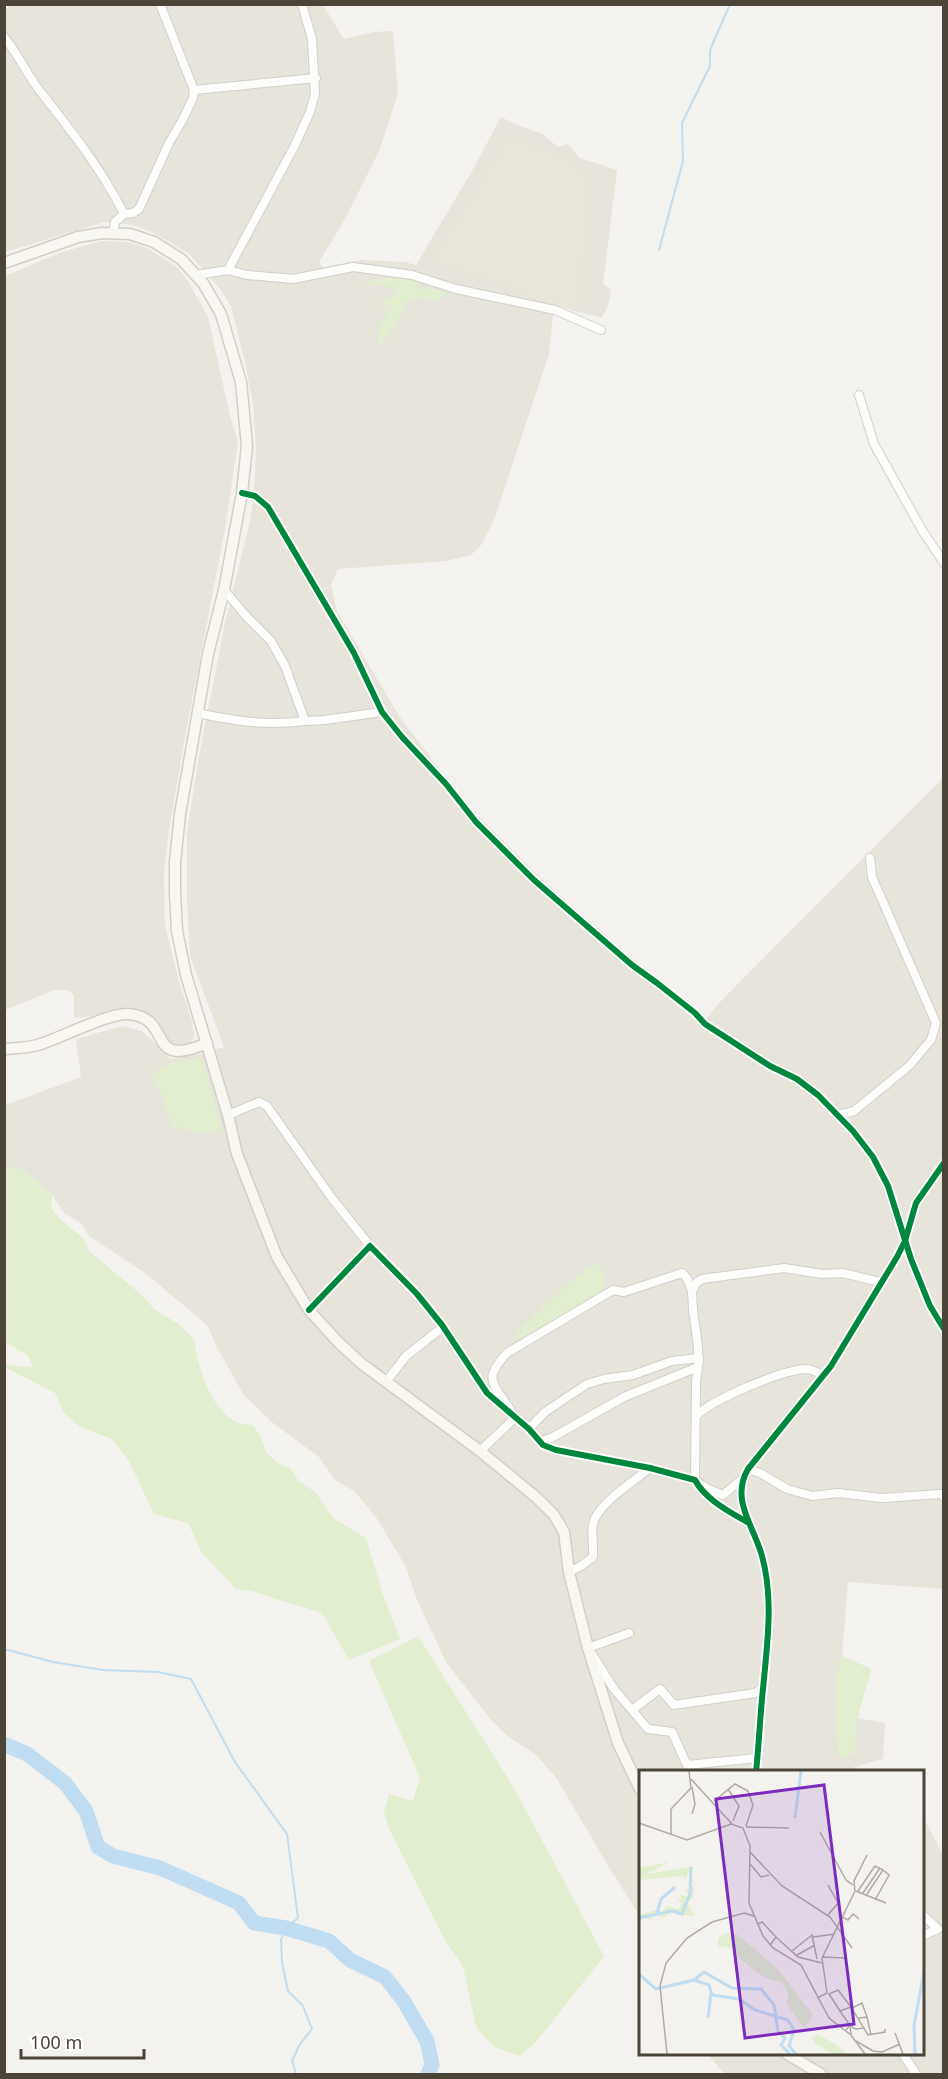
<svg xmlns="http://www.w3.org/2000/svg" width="948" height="2079" font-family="'Noto Sans',sans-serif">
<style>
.residential{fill:#e7e4dc}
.education{fill:#eae5da}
.green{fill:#e1eecf}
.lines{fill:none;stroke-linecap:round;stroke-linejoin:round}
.stream{stroke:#c0ddf1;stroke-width:2}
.river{stroke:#c0ddf1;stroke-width:15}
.street-casing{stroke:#d2d0cb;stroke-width:10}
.secondary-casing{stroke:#d3cfc5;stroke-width:13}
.street{stroke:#fdfdfc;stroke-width:8}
.secondary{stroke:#f7f6f1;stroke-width:10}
.cycleway-casing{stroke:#fff;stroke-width:10}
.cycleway{stroke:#00873e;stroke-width:6}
.inset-river{fill:none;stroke:#c0ddf1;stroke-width:3}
.inset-road{fill:none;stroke:#b0aca6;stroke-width:1.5}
.view{fill:#7b2cbf;fill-opacity:0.15;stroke:#7b2cbf;stroke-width:3}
.inset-edge{fill:none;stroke:#4b4439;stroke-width:3}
</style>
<rect width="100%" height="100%" fill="#f4f2ee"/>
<g class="residential">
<polygon points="5,5 323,5 344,39 374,32 393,31 398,93 380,149 345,219 319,262 324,267 361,260 405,262 416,265 472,171 501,117 519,126 541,133 558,147 568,144 580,158 617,170 603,284 611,290 608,305 602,318 554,305 549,354 495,517 482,544 471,555 446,561 338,569 331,585 337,611 399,716 466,804 571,908 626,955 706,1019 719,1003 943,778 943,1589 848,1582 842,1656 871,1669 857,1718 885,1723 883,1759 854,1767 856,1771 640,1772 640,1916 610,1869 555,1776 536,1755 509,1737 491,1720 446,1662 417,1600 406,1567 376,1517 354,1491 335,1480 319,1457 273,1423 243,1394 216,1345 207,1325 145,1273 89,1236 82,1224 64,1213 51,1193 19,1167 5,1167 5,1105 81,1077 76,1039 122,1026 142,1031 171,1059 200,1054 224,1047 190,956 187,902 187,832 198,761 225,623 251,516 255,475 256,448 253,404 245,362 231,307 221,290 188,253 150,231 132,225 105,222 5,252"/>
<polygon points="101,241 128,242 147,248 177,267 188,281 208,317 230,416 238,442 225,529 185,737 168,836 164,875 165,925 179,982 192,1021 194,1037 190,1045 177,1048 168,1044 157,1021 142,1011 123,1008 92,1016 74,1018 74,995 68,990 54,990 5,1010 5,276 59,253"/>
<polygon points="922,1819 924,1819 943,1854 943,2074 725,2074 707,2054 922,2054"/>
</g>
<polygon class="education" points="508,137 563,154 589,180 580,313 428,262"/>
<g class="green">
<path d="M390,278L418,279L416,288L446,291L443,297L435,300L415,297L407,302L399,321L380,345C375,327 384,320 392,306H384L379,304L399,291C391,285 383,287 374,283L367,287L364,283Z"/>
<polygon points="202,1058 222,1130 199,1133 172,1125 162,1095 150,1075 170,1063"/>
<path d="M5,1167H19L52,1194L51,1208L61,1220L84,1239L89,1251L143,1296L154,1309L180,1325L194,1339C197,1365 211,1412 239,1423C243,1424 248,1424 253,1425L261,1437L266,1452L278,1463L290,1468L298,1480L316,1493L334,1519L366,1538L384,1598L400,1639L349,1660L322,1613L251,1591L236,1589L202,1553L188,1523L154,1514L129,1461L112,1439L80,1427L63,1412L55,1393L5,1367V1365L33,1367L27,1355L5,1342Z"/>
<polygon points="597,1262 603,1272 604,1291 521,1343 515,1334 567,1284"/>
<polygon points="418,1636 514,1788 604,1956 536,2042 520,2056 494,2047 476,2027 463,1966 446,1942 388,1827 384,1812 389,1794 413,1801 420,1778 369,1661"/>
<polygon points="842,1656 871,1669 857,1720 855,1753 839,1758 835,1714 835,1680"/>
</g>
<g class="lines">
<g class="stream">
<polyline points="659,250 683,161 682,123 710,66 710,50 730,4"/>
<polyline points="4,1649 53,1662 103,1670 158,1672 191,1679 235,1762 287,1834 298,1918 286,1928 281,1940 282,1963 288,1991 303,2006 312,2029 300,2044 292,2061 296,2074"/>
</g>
<polyline class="river" points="4,1744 27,1754 65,1783 86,1811 98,1847 113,1856 160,1868 239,1903 254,1923 286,1928 329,1941 350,1960 385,1977 403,2000 427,2041 432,2065 428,2074"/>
<g class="street-casing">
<g id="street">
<polyline points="4,6 6,4"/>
<path d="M4,37C19,55 28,77 43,95C73,133 102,170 124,214L115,222L113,233"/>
<polyline points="194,90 316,78"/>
<polyline points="124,214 133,213 139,209 169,143 182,121 193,98 194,90 160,4"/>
<polyline points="228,270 295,145 310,112 315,94 312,39 302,4"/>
<polyline points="196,275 228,270 247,275 293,279 353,267 412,275 456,289 555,310 601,330"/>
<polyline points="859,395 874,444 922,530 944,563"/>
<polyline points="242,493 255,496 268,507 354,653 382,712 402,737 446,784 476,822 534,880 632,965 657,983 695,1013 705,1024 770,1066 797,1079 818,1095 853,1131 873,1157 888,1186 911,1259 930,1306 944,1329"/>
<polyline points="224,590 248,618 271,641 285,666 305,721 325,720 382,712"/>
<path d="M197,713C236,721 265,726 305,721"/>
<polyline points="228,1115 259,1102 267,1106 331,1197 370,1246"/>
<polyline points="838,1115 854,1111 909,1066 931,1040 936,1023 872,877 870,858"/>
<polyline points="692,1291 697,1282 702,1279 784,1268 822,1274 843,1273 880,1282"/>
<path d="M309,1310L370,1246L417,1294L442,1325L487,1393L529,1429L543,1445L556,1450L650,1468L695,1480C705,1499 728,1511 747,1522"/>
<polyline points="386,1382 406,1356 443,1327"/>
<path d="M511,1411C496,1385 480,1382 507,1353L613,1290L624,1292L682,1273L687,1278L692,1291L693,1310L697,1339L699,1360L696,1381L695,1480L706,1488L723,1495L742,1479"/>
<path d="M696,1416C713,1399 782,1370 806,1369C812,1369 818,1373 824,1375"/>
<polyline points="529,1429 545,1412 587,1384 604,1379 633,1375 672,1361 699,1358"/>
<polyline points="540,1442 553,1437 624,1397 698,1367"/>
<polyline points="480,1451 516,1417"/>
<polyline points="748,1469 760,1473 787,1489 812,1496 838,1493 882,1498 941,1494 944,1497"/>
<path d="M569,1572L581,1566L593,1557C594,1546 591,1533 593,1524C597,1504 634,1481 650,1468"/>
<polyline points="629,1633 588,1648 614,1689 648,1729 672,1732 687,1765 757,1758"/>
<polyline points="632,1710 660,1689 674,1705 755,1693 763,1688"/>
<path d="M756,1772C759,1744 760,1716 763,1689C767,1645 774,1599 762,1556C754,1526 730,1500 748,1469L831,1366L897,1257L905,1241L916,1203L944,1163"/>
<polyline points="922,1914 938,1929 922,1936"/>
<polyline points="903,2054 916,2074"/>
</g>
</g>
<g class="secondary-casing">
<g id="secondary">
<polyline points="4,263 78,237 102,233 130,234 154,242 181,259 203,283 221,314 241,382 247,446 242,493 224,590 208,654 180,814 175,862 175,893 177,931 186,975 228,1115 237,1154 277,1257 309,1310 339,1343 362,1364 480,1451 537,1498 554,1515 564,1532 569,1572 588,1648 618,1743 640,1789"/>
<path d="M4,1049C16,1048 30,1048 41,1044C62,1037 109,1013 128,1014C175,1017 144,1071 207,1043"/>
<polyline points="787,2054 821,2074"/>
</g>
</g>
<use href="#street" class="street"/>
<use href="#secondary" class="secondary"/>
<g class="cycleway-casing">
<g id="cycleway">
<polyline points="242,493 255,496 268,507 354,653 382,712 402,737 446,784 476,822 534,880 632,965 657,983 695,1013 705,1024 770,1066 797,1079 818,1095 853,1131 873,1157 888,1186 911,1259 930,1306 944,1329"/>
<path d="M309,1310L370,1246L417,1294L442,1325L487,1393L529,1429L543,1445L556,1450L650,1468L695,1480C705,1499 728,1511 747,1522"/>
<path d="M756,1772C759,1744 760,1716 763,1689C767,1645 774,1599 762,1556C754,1526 730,1500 748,1469L831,1366L897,1257L905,1241L916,1203L944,1163"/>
</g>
</g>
<use href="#cycleway" class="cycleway"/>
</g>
<g transform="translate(639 1770)">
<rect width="285" height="285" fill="#f4f2ee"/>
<path d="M30,92L9,104L54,96L53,110L58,115L51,112L50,103L46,110L44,106L0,110V99L4,97ZM49,114H52L55,118L54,128L48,132L56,147L32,142L25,148L17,144L11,151L6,146L1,150L0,145L17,140L19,134L21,143L29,136L39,139L43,134L37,127L44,130L40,124L49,127L50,124L41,120L49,122L46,118L51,119ZM87,163L99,165L140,200L174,245L165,258L147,233L150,227L144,213L126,208L95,185H99L95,178L79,176V169ZM178,264L198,275L207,284H194L177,274L172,268Z" fill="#e1eecf"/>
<path class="inset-river" d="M156,48L162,1M18,144L22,129L36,117M0,148L33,141L43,144L51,124L52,97M0,204L17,219L55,210L70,215L73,225L100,229L116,240L149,250L155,260L150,276L157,284M55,210L65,202L93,218L122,219L135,235L139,261L146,268L142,275L151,284M69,248L72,223M276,284L275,255L285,202"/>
<path class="inset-road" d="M52,9L93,54M53,17L56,34L53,44M89,19L100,36L94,51M75,31L96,14L109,21L114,35L107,56M0,53L48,70L92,54L104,58L111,76L110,133L124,166L134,178L162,195L190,248L212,265L226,284M107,57L150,58M181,62L207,110L214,115M32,64V39L52,18L50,1M111,82L143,116L191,147L213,178M111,94L122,107L130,105M217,121L247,133M219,121L236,96L244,100L228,124M224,123L241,98M236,130L250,105L244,100M189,145L199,133L189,115M203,147L209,150L214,144L220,149M119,154L123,152L137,167M174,167L196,164M131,175L137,167L159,187L183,193M153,181L173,165L178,189M158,185L176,175M183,187L207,188M178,228L188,223L183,188L216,121L215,111L228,85M212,237L229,265L246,262V259M213,238L223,233L228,247L220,248M201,241L212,237L199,220L190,224L203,244L211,255L212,265M228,247L232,265M207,260L211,255L216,259L226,258M256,263L264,284M217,271L234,281M234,281L243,282L261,274M28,284L21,216L27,193L48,168L73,152L105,143L115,146"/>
<path class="view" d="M185,15L215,254L106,268L77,29Z"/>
<rect width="285" height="285" class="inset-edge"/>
</g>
<rect width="948" height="2079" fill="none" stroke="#4b4439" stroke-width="12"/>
<path d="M21 2049v9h123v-9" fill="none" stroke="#4b4439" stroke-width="3"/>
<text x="30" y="2049" font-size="18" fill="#4b4439" stroke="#ffffff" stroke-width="4.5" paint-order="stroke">100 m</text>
</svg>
